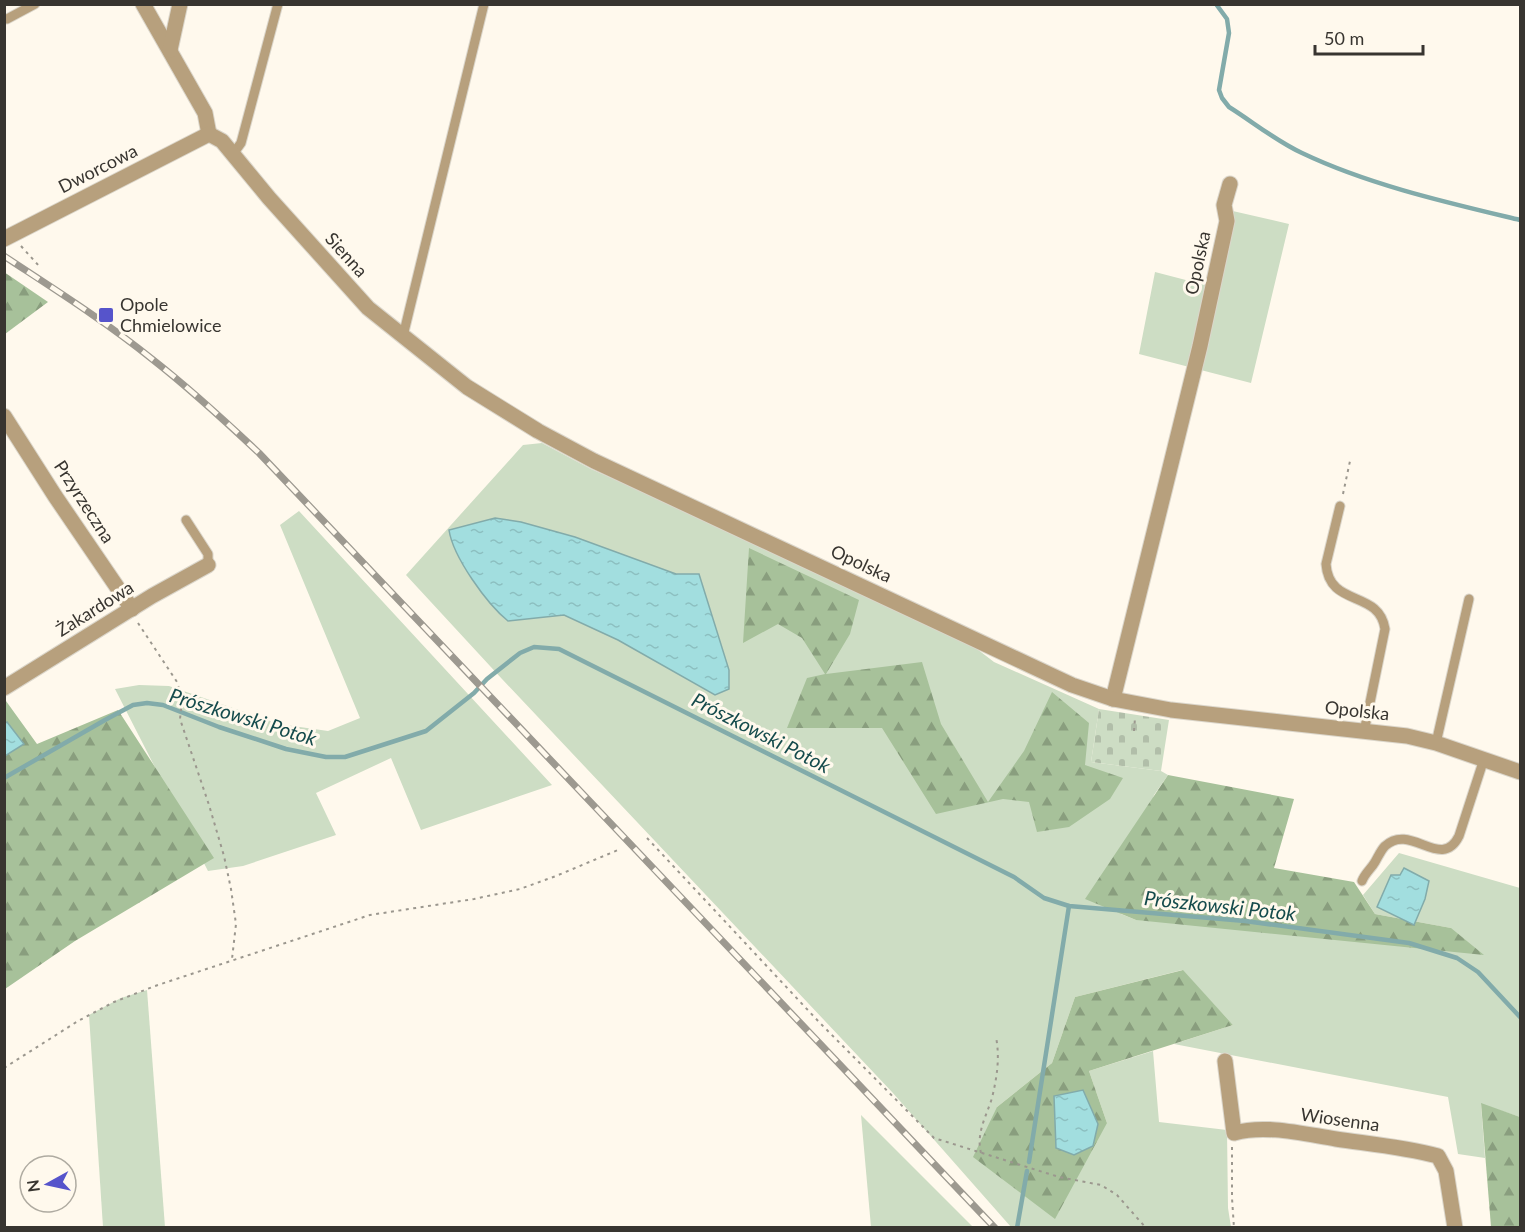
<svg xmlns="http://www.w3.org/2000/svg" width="1525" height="1232" font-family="Lato,sans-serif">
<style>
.grass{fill:#cdddc4}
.forest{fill:url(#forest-firs)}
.cemetery{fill:url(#cemetery-stones)}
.water{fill:url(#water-ripples);stroke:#82abaa;stroke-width:1.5}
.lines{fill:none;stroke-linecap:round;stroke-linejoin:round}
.stream{stroke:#82abaa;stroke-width:4.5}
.service-casing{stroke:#dbd6cb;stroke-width:11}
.minor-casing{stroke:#dbd6cb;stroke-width:17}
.tertiary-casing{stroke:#dbd6cb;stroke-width:17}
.path{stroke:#9b978e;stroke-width:2;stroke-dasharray:3 4.5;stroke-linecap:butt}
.service{stroke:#b7a07d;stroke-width:9}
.minor{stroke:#b7a07d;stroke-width:15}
.tertiary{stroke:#b7a07d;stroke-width:15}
.rail-casing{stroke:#9d9990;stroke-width:7}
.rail{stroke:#fff9ed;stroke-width:4.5;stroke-dasharray:14;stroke-linecap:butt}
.poi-dot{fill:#5654cb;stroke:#fff9ed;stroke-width:2}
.labels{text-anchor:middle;stroke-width:6;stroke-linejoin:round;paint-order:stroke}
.street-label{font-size:18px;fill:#383530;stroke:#fff9ed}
.poi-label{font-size:18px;fill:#383530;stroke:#fff9ed;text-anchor:start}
.water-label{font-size:20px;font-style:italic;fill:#154b4c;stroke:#fff9ed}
</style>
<defs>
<pattern id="forest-firs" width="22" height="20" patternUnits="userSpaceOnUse" patternTransform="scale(1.5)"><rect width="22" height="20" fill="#a7c19a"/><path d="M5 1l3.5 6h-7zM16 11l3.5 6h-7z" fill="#899e7e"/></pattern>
<pattern id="cemetery-stones" width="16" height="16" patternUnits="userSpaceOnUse" patternTransform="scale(1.5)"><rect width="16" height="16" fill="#cdddc4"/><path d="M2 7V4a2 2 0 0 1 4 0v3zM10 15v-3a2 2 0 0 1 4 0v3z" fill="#b1bea9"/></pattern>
<pattern id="water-ripples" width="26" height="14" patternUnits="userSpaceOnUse" patternTransform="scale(1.5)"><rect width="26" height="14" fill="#a2dedf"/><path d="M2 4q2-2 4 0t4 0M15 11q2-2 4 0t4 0" fill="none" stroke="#8cbfc0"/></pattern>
</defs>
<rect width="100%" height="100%" fill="#fff9ed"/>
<g class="grass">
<polygon points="1224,209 1289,224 1251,383 1139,354 1155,272 1205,285"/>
<polygon points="542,443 591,469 947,626 994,662 1099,709 1091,762 1161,771 1168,775 1154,795 1121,914 1136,920 1451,928 1375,914 1363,895 1399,853 1520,888 1520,1117 1481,1104 1485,1158 1458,1154 1448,1097 1174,1044 1233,1025 1182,970 1075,997 1052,1063 997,1107 1107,1123 1089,1071 1153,1051 1159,1122 1227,1130 1228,1208 1231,1227 1011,1227 892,1092 502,679 406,575 523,445"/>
<polygon points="299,511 552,785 421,830 391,758 316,793 336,835 243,866 208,871 115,689 139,685 169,686 279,724 328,731 360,718 280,525"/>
<polygon points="147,990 165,1227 103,1227 89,1015 121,998"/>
<polygon points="861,1115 973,1227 871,1227"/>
</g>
<g class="forest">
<polygon points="4,272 48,302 5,334 4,334"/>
<polygon points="749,548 859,600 850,634 826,674 922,662 941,724 988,802 1024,751 1052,692 1089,723 1085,765 1123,778 1110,799 1069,827 1037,832 1029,802 1003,799 936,814 882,728 787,728 807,678 825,674 802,638 778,624 743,643"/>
<polygon points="6,701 37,744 118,710 214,858 75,941 5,989"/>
<polygon points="1168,775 1294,799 1274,868 1354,882 1375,914 1451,928 1484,955 1136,920 1085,899"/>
<polygon points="1183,970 1233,1025 1089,1071 1107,1123 1055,1219 973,1157 997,1107 1052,1063 1075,997"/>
<polygon points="1481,1103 1520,1117 1520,1227 1491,1227"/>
</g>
<polygon class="cemetery" points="1099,709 1169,720 1161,771 1091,762"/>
<g class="water">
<path d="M495,518L521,522L575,537L676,574H699L729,670V689L715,695L618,640L564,615L508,621C487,604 453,557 449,530Z"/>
<polygon points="7,722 24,744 5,756 5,723"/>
<polygon points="1404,868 1429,881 1425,899 1414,925 1377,907 1391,875 1400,875"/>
<polygon points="1083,1090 1098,1124 1093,1146 1074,1155 1056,1148 1054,1096"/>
</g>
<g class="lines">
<g class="stream">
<path d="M1216,4L1227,19L1229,33L1219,90L1222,98L1229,107C1253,122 1276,141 1302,153C1369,185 1449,203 1520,220"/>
<polyline points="4,778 105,720 133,705 147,703 163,705 219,727 286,749 326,757 345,757 426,731 474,693 487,679 520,653 534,647 559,649 1014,877 1044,898 1069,906 1245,921 1409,943 1457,958 1478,972 1520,1017"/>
<polyline points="1029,1162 1069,906"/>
<polyline points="1017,1228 1027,1171"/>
</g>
<g class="service-casing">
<g id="service">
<polyline points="7,19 35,4"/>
<polyline points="233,154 241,143 278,4"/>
<polyline points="403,336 484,4"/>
<path d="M1340,506L1326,564C1329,608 1379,589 1385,629L1364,732"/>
<polyline points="186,520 208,554 208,565"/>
<polyline points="1436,743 1469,599"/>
<path d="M1362,881C1365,873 1371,869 1375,862C1378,857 1381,850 1385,846C1411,822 1441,872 1459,836L1484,759"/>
</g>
</g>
<g class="minor-casing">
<g id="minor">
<polyline points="143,4 205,113 209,134"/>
<polyline points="170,50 180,4"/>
<polyline points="4,416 55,496 132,609"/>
<polyline points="4,688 152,596 208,565"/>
<polyline points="1113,699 1200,346 1227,221 1224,205 1230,184"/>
<path d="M1225,1061L1234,1133C1266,1124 1304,1134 1336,1139C1370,1144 1404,1147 1438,1156L1446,1171L1455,1228"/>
</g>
</g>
<g class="tertiary-casing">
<polyline id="tertiary" points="4,239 209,134 222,141 269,198 368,308 467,387 538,431 594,461 1072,685 1113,699 1171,710 1407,736 1436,743 1520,772"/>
</g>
<g class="path">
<polyline points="21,246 39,266"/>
<polyline points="1343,494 1350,461"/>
<polyline points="138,623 177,682 182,700 180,719 209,805 224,856 231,889 236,924 232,959"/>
<polyline points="1134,731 1135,718"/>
<polyline points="647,838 819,1022 934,1138 1059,1177 1101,1185 1117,1195 1146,1228"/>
<polyline points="4,1068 78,1021 114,1002 155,986 370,915 474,899 520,889 556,876 618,850"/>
<polyline points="1232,1147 1232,1198 1234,1228"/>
<path d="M981,1153C976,1133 986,1117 992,1098C997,1077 1000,1058 996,1037"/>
</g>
<use href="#service" class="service"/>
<use href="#minor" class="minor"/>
<use href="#tertiary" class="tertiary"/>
<g class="rail-casing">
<path id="rail" d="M4,256C54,289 105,321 152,359C189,388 224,420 259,453L995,1228"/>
</g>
<use href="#rail" class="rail"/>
</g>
<rect class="poi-dot" x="98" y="307" width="16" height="16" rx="3"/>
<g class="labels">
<g class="street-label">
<text transform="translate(98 169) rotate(-27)" y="6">Dworcowa</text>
<text transform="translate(346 255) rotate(48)" y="6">Sienna</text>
<text transform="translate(1198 263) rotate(-78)" y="6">Opolska</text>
<text transform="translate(84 502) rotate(57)" y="6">Przyrzeczna</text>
<text transform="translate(861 564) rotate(25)" y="6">Opolska</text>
<text transform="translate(95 609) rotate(-32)" y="6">Żakardowa</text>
<text transform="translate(1357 711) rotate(6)" y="6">Opolska</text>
<text transform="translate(1340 1120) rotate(8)" y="6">Wiosenna</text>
</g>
<g class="poi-label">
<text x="120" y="311">Opole<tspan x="120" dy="21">Chmielowice</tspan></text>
</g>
<g class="water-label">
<text transform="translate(243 717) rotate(17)" y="7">Prószkowski Potok</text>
<text transform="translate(761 733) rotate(27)" y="7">Prószkowski Potok</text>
<text transform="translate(1220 906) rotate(6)" y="7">Prószkowski Potok</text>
</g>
</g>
<rect width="1525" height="1232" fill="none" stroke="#383530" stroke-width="12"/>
<g transform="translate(48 1184) rotate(262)"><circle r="28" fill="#fff9ed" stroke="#afaba1" stroke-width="1.5"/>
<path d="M0-4.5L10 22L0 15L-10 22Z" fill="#5654cb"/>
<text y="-9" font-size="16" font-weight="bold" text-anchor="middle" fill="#383530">N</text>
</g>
<path d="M1315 45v9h108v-9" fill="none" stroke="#383530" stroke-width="3"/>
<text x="1324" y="45" font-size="18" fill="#383530" stroke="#fff9ed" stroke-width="4.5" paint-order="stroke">50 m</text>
</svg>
